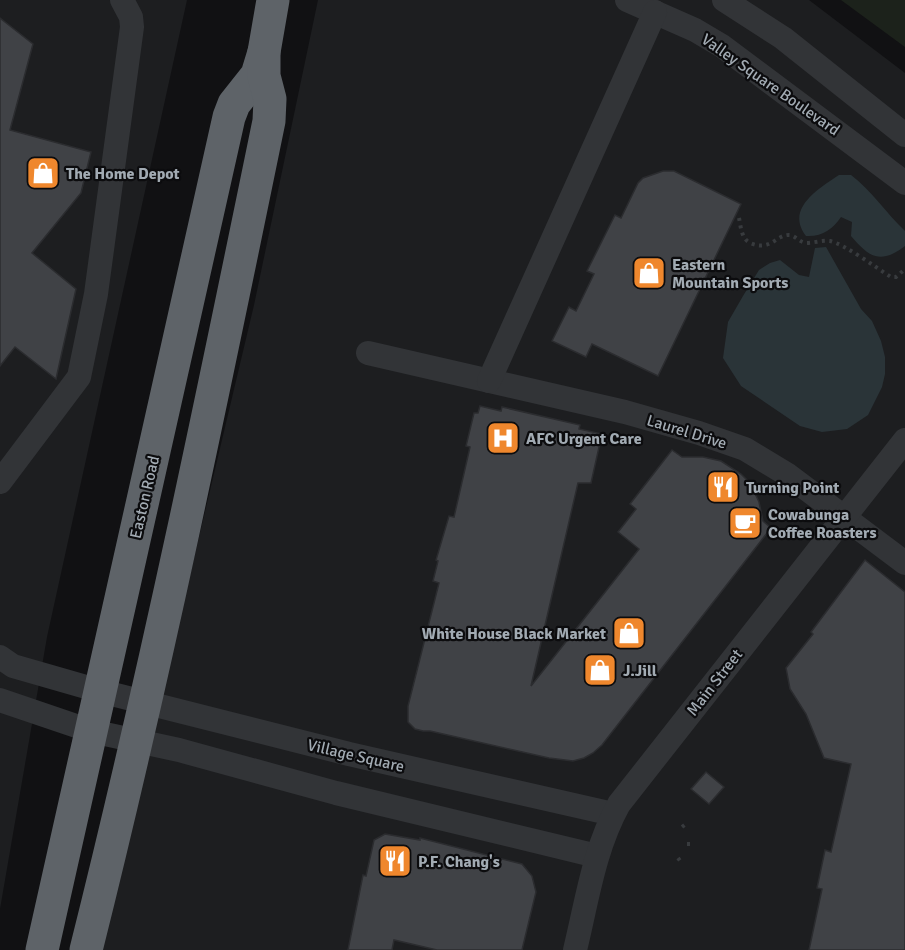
<svg xmlns="http://www.w3.org/2000/svg" width="905" height="950" font-family="Signika,sans-serif">
<style>
.built{fill:#1d1e20}
.green{fill:#1c221b}
.water{fill:#2a3438}
.building{fill:#404246;stroke:#2b2c2f;stroke-width:1.5}
.lines{fill:none;stroke-linecap:round;stroke-linejoin:round}
.path{stroke:#383b3e;stroke-width:4;stroke-dasharray:3 4.5;stroke-linecap:butt}
.minor{stroke:#323437;stroke-width:24}
.highway{stroke:#5e6368;stroke-width:33}
.labels{text-anchor:middle;stroke-width:4.5;stroke-linejoin:round;paint-order:stroke}
.street-label{font-size:16px;fill:#a2abb3;stroke:#0c0c0e}
.poi-label{font-size:16px;font-weight:bold;fill:#a2abb3;stroke:#0c0c0e;text-anchor:start}
</style>
<rect width="100%" height="100%" fill="#111113"/>
<g class="built">
<polygon points="0,0 187,0 47,637 0,909"/>
<polygon points="318,0 809,0 905,73 905,950 101,950 254,305"/>
</g>
<polygon class="green" points="841,0 905,0 905,47"/>
<g class="water">
<path d="M839,175H851C872,191 886,213 905,231V246C880,265 869,257 851,236L852,222L841,217C833,229 822,237 806,236C785,209 818,189 839,175Z"/>
<polygon points="826,247 861,309 872,321 881,341 885,357 885,374 882,387 868,415 847,429 822,432 800,426 741,386 723,358 728,322 743,296 759,270 770,263 780,260 799,275 809,277 815,248"/>
</g>
<g class="building">
<polygon points="0,18 33,44 10,130 91,152 81,193 32,253 76,289 56,379 15,347 0,366"/>
<polygon points="663,171 674,171 741,204 658,376 592,344 586,357 552,341 569,307 576,311 594,274 587,271 615,215 621,218 638,183 643,178"/>
<polygon points="480,406 501,411 502,407 580,425 579,429 602,434 591,483 578,483 531,686 639,549 618,532 636,509 630,504 672,450 682,457 703,457 721,461 741,474 750,483 759,502 763,521 771,528 602,745 593,753 584,758 573,761 549,758 430,731 423,731 415,729 408,722 408,706 439,583 433,581 438,561 436,560 449,516 454,517 470,447 466,446 474,413 478,413"/>
<polygon points="865,560 905,592 905,950 809,950 822,889 817,888 825,850 831,852 851,764 824,758 806,714 790,689 786,668 813,634 811,632"/>
<polygon points="706,772 724,787 709,804 691,789"/>
<polygon points="385,834 420,840 420,838 522,864 532,876 536,892 522,950 437,950 394,940 392,950 348,950 363,875 366,876 374,840"/>
</g>
<g class="lines">
<g class="path">
<path d="M739,218C741,227 741,238 750,243C771,252 776,234 790,235C796,236 799,242 806,243C814,243 821,240 830,241C846,245 875,267 891,277H896L905,269"/>
<polyline points="682,827 686,824"/>
<polyline points="687,844 692,844"/>
<polyline points="678,858 681,862"/>
</g>
<g class="minor">
<polyline points="627,0 695,30 722,46 905,183"/>
<polyline points="724,0 783,38 905,135"/>
<polyline points="368,353 625,412 699,433 745,449 788,475 905,563"/>
<polyline points="489,381 655,12"/>
<polyline points="0,482 79,377 96,294 132,27 131,17 122,0"/>
<polyline points="0,657 13,666 100,691 349,754 613,814"/>
<polyline points="0,700 91,731 179,750 336,793 597,856"/>
<path d="M575,950C587,901 594,849 619,804L905,440"/>
</g>
<g class="highway">
<polyline points="42,950 229,117 234,104 257,75 264,52"/>
<path d="M86,950C155,675 212,399 269,121L270,99L264,76V52L273,0"/>
</g>
</g>
<defs>
<g id="shop-square" transform="scale(1.725)"><rect x="-9" y="-9" width="18" height="18" rx="4" fill="#ef872d" stroke="#0c0c0e"/><path d="M-5-2.5h2.3a2.7 3.5 0 0 1 5.4 0H5L5.5 6h-11ZM-1.5-2.5h3a1.5 2.3 0 0 0-3 0Z" fill="#fff"/></g>
<g id="hospital-square" transform="scale(1.725)"><rect x="-9" y="-9" width="18" height="18" rx="4" fill="#ef872d" stroke="#0c0c0e"/><path d="M-5-5h3v3.5h4V-5h3V5h-3V1.5h-4V5h-3Z" fill="#fff"/></g>
<g id="restaurant-square" transform="scale(1.725)"><rect x="-9" y="-9" width="18" height="18" rx="4" fill="#ef872d" stroke="#0c0c0e"/><path d="M-5-6h1v4h1v-4h1v4h1v-4h1v5L-1.5 .5V6h-2V.5L-5-1ZM5-6V6H3V1.5H1.5Q1.5-4 5-6Z" fill="#fff"/></g>
<g id="cafe-square" transform="scale(1.725)"><rect x="-9" y="-9" width="18" height="18" rx="4" fill="#ef872d" stroke="#0c0c0e"/><path d="M-5.5-4.5H6V0H3Q3 3.5 0 3.5H-2.5Q-5.5 3.5-5.5 0ZM3-3.2v2h1.7v-2ZM-6 4.5H4V6H-6Z" fill="#fff"/></g>
</defs>
<g fill-rule="evenodd">
<use href="#shop-square" x="43" y="173"/>
<use href="#shop-square" x="649" y="273"/>
<use href="#hospital-square" x="503" y="438"/>
<use href="#restaurant-square" x="723" y="487"/>
<use href="#cafe-square" x="745" y="523"/>
<use href="#shop-square" x="629" y="633"/>
<use href="#shop-square" x="600" y="670"/>
<use href="#restaurant-square" x="395" y="861"/>
</g>
<g class="labels">
<g class="street-label">
<text transform="translate(771 84) rotate(35)" y="6">Valley Square Boulevard</text>
<text transform="translate(687 431) rotate(17)" y="6">Laurel Drive</text>
<text transform="translate(144 497) rotate(-77)" y="6">Easton Road</text>
<text transform="translate(714 682) rotate(-52)" y="6">Main Street</text>
<text transform="translate(356 755) rotate(13)" y="6">Village Square</text>
</g>
<g class="poi-label">
<text x="66" y="179">The Home Depot</text>
<text x="672" y="270">Eastern<tspan x="672" dy="18">Mountain Sports</tspan></text>
<text x="526" y="444">AFC Urgent Care</text>
<text x="746" y="493">Turning Point</text>
<text x="768" y="520">Cowabunga<tspan x="768" dy="18">Coffee Roasters</tspan></text>
<text x="606" y="639" text-anchor="end">White House Black Market</text>
<text x="623" y="676">J.Jill</text>
<text x="418" y="867">P.F. Chang's</text>
</g>
</g>
</svg>
